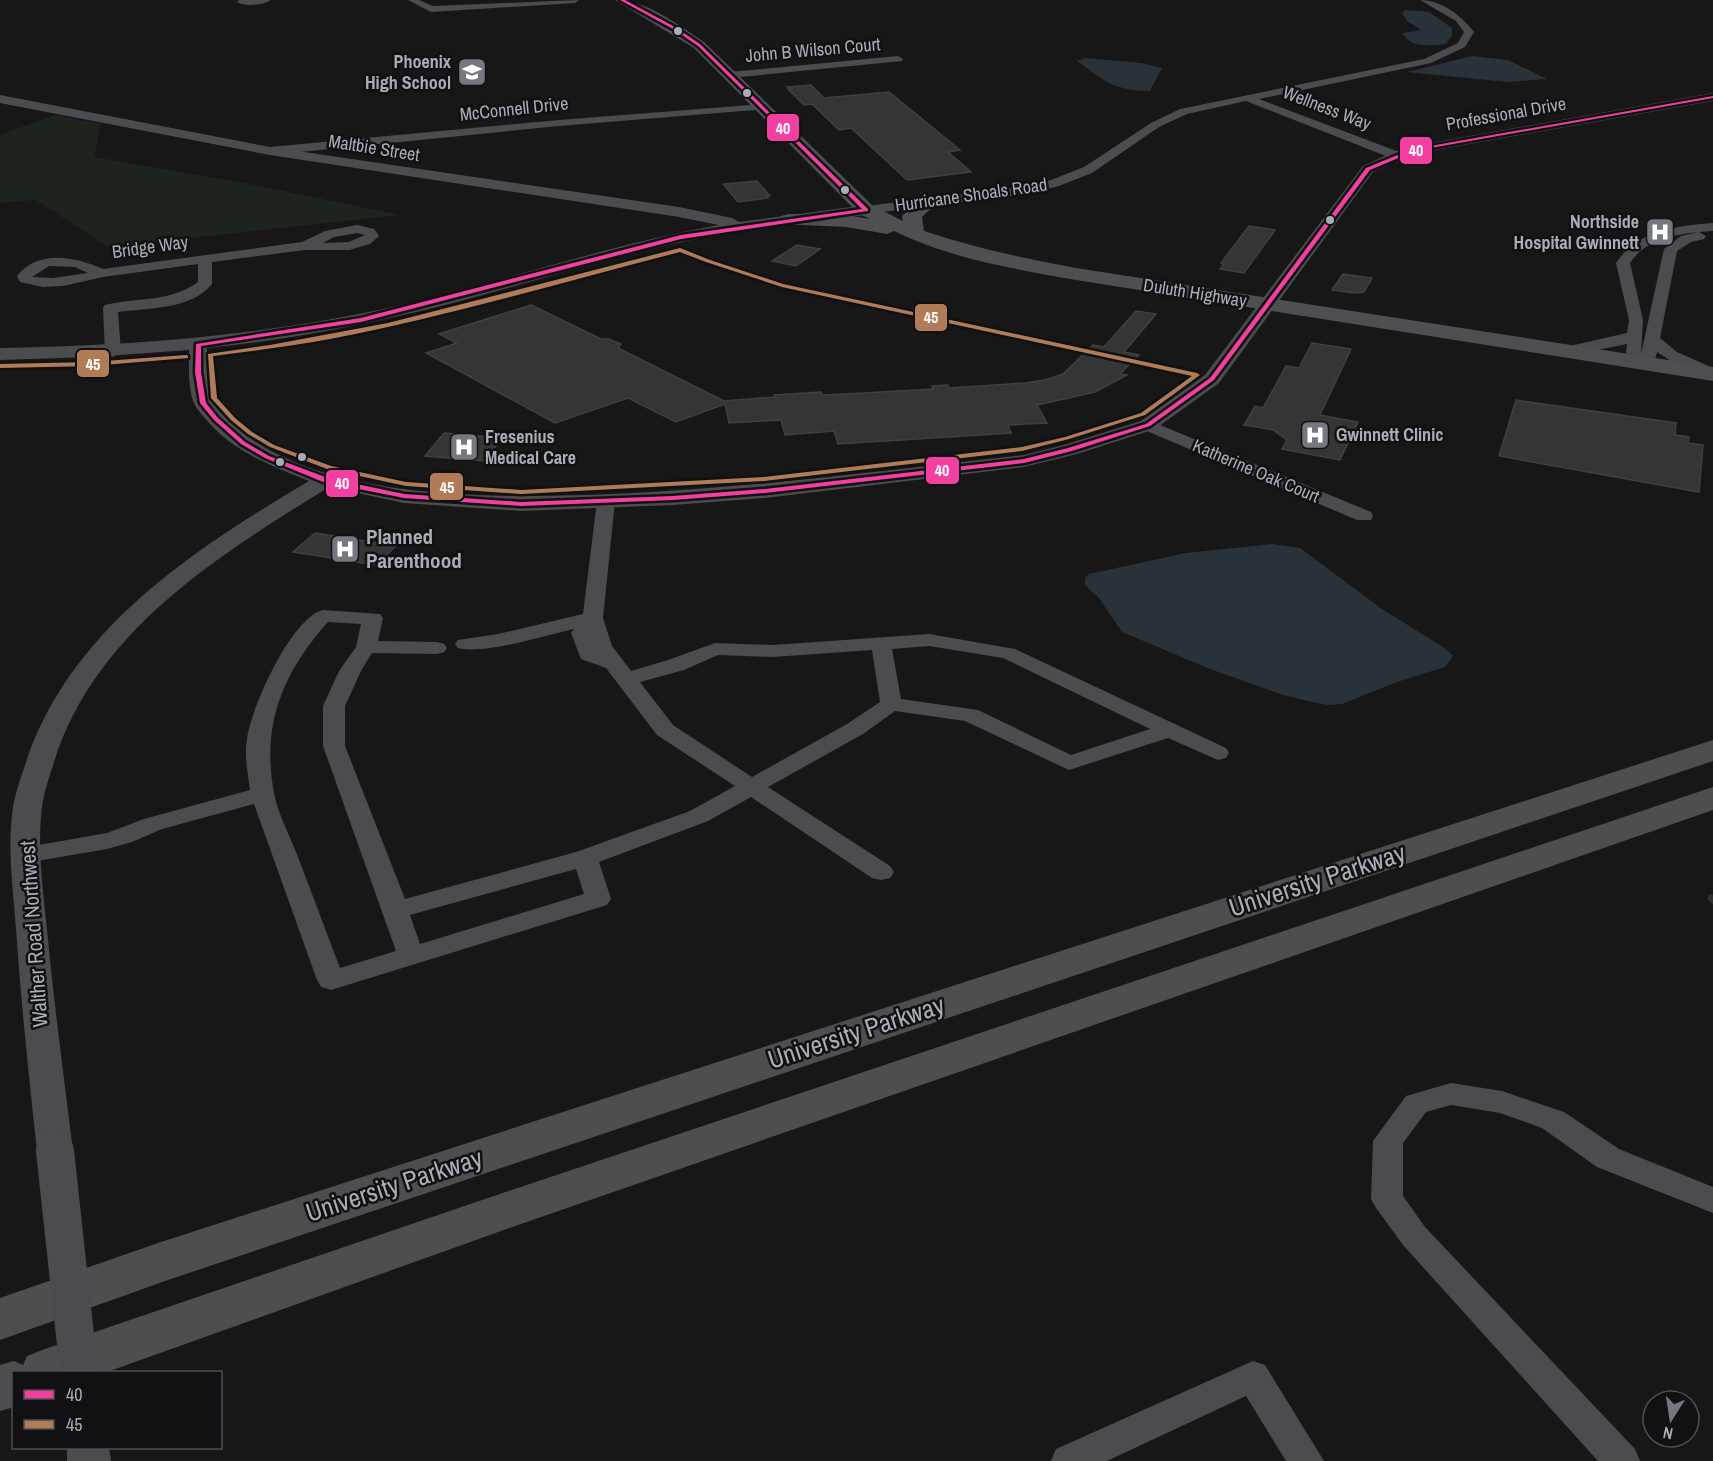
<svg xmlns="http://www.w3.org/2000/svg" width="1713" height="1461" font-family="'Archivo Narrow',sans-serif">
<style>
.green{fill:#1d241e}
.water{fill:#2a3239}
.lines{fill:none;stroke-linecap:round;stroke-linejoin:round}
.stream{stroke:#2a3239;stroke-width:7}
.building{fill:#353536;stroke:#3f4043;stroke-width:1.5}
.minor{fill:#4b4c50;fill-rule:evenodd}
.tertiary{fill:#4b4c50;fill-rule:evenodd}
.primary{fill:#4d4f52;fill-rule:evenodd}
.motorway{fill:#4e4e51;fill-rule:evenodd}
.tertiary-bridge{stroke:#4b4c50;stroke-width:38}
.bus-1-casing{stroke:#111113;stroke-width:5}
.bus-2-casing{stroke:#111113;stroke-width:5}
.bus-1{fill:#f240a1;fill-rule:evenodd}
.bus-2{fill:#b07c57;fill-rule:evenodd}
.bus-dot{fill:#a8adb8;stroke:#111113;stroke-width:2}
.labels{text-anchor:middle;stroke-width:5;stroke-linejoin:round;paint-order:stroke}
.far-street-label{font-size:18px;fill:#a8adb8;stroke:#111113}
.far-poi-label{font-size:18px;font-weight:bold;fill:#a8adb8;stroke:#111113;text-anchor:end}
.poi-label{font-size:21px;font-weight:bold;fill:#a8adb8;stroke:#111113;text-anchor:start}
.street-label{font-size:21px;fill:#a8adb8;stroke:#111113}
.near-street-label{font-size:26px;fill:#a8adb8;stroke:#111113}
.line-badge{stroke:#111113;stroke-width:2}
.badge-label{font-size:16px;text-anchor:middle;font-weight:bold;fill:#fff}
</style>
<rect width="100%" height="100%" fill="#171717"/>
<polygon class="green" points="55,115 101,124 94,157 249,184 400,215 108,247 36,200 0,203 0,135"/>
<g class="water">
<path d="M1405,10L1429,12L1452,28V35L1446,44C1430,46 1411,48 1402,33L1421,30L1407,21L1402,13Z"/>
<polygon points="1472,56 1508,60 1547,79 1508,82 1407,72"/>
<path d="M1085,58L1142,63L1162,68L1150,91C1112,90 1107,82 1077,61Z"/>
<polygon points="1272,544 1300,548 1382,609 1446,649 1453,656 1445,667 1397,682 1342,704 1328,705 1312,702 1283,695 1210,669 1122,632 1099,598 1085,585 1085,578 1089,574 1186,553"/>
</g>
<g class="lines">
<polyline class="stream" points="1711,898 1713,900"/>
</g>
<g class="building">
<polygon points="811,85 824,98 889,92 960,150 948,152 971,172 907,180 851,128 839,130 812,104 804,105 788,89 790,89 787,87"/>
<polygon points="757,181 770,196 766,196 768,198 738,202 723,184"/>
<polygon points="1249,226 1275,230 1244,273 1220,269 1224,264 1221,263"/>
<polygon points="797,245 820,249 796,266 772,261"/>
<polygon points="1343,274 1372,278 1364,292 1354,293 1332,290"/>
<polygon points="531,305 601,339 609,339 621,344 618,348 724,401 775,397 774,395 821,392 822,395 864,393 933,389 932,386 948,385 949,388 1025,383 1045,380 1063,374 1093,345 1104,347 1136,311 1156,314 1124,352 1139,355 1120,374 1127,375 1095,392 1037,405 1047,423 1008,425 1011,433 838,444 834,431 785,435 781,420 729,423 725,404 676,422 628,398 555,423 426,353 457,343 439,334"/>
<polygon points="1312,343 1351,349 1320,415 1358,422 1340,460 1282,449 1287,440 1273,430 1244,425 1255,406 1263,408 1286,366 1299,368"/>
<polygon points="1516,400 1676,423 1675,435 1689,437 1688,443 1703,445 1699,492 1499,456"/>
<polygon points="444,433 502,438 485,461 425,456"/>
<polygon points="315,533 347,538 396,546 376,565 293,552"/>
</g>
<g class="lines">
<g class="minor">
<path d="M239,0H271C264,5 245,7 237,2Z"/>
<polygon points="408,0 419,0 433,6 579,0 575,3 431,12"/>
<path d="M1420,0C1441,0 1461,15 1474,32L1465,47L1431,63L1259,99L1399,152V158H1391L1246,101L1187,114L1159,127L1092,173L1059,186L1020,195L866,214L860,210L866,206L1020,187L1051,180L1084,167L1151,123L1180,109L1424,59L1458,43L1464,32L1456,21Z"/>
<polygon points="898,56 903,59 902,61 730,78 725,75 730,72"/>
<polygon points="763,104 768,107 767,109 559,126 270,155 264,151 270,147 559,120"/>
<path d="M1713,223V231L1699,232L1706,236L1704,239L1691,242L1677,251L1660,338L1677,352L1713,368V379L1674,363L1657,352L1653,367H1641L1639,363L1633,366L1627,364L1625,361L1627,344L1566,356L1561,354L1558,351L1561,348L1627,333L1629,320L1616,263C1638,230 1676,226 1713,223ZM1698,232L1681,236L1664,249L1641,354L1643,320L1630,263C1645,240 1672,235 1698,232Z"/>
<path d="M357,225L374,229L379,236L370,244L349,250H305L212,262V284C191,310 147,308 118,312L121,352L113,357L105,352L103,308L105,305C137,297 169,303 198,282V264L103,277L63,286L43,287L20,282L17,276C39,249 75,257 103,269L302,242L325,231ZM357,233L365,235L349,242L323,243L334,237ZM49,266L75,267L88,273L53,278L32,277Z"/>
<polygon points="1148,420 1371,512 1373,516 1371,520 1357,520 1142,429 1140,425 1142,421"/>
<path d="M606,496L612,497L615,501L603,618L612,646L631,671L668,660L715,643L773,645L929,634L1015,649L1226,748L1229,753L1226,758L1218,760L1168,738L1069,770L965,721L895,711L863,734L768,787L890,866L894,872L890,878L881,880L872,878L751,797L708,821L599,862L611,899L607,905L331,990L321,987L317,980L254,804L162,829L132,842L107,849L25,863L16,861L13,855L16,849L107,833L144,819L250,790C248,773 244,756 247,739C251,708 291,618 323,610L380,614L383,618L378,641L437,642L444,644L447,648L444,652L437,654L372,653L361,671L345,706V746L405,899L576,852L690,811L735,786L657,735L606,668L581,659L571,633L574,629C545,635 485,655 458,648L455,644L458,640L498,634L583,614L597,501L600,497ZM328,622L361,624L356,647L339,671L323,706V746L396,951L340,968C326,931 312,894 298,857C290,836 278,814 274,793C261,725 283,672 328,622ZM929,646L1003,658L1150,729L1071,755L978,710L901,699L892,649ZM872,650L880,702L847,724L752,777L673,725L640,682L684,670L718,655L773,657ZM576,869L584,894L420,944L410,915Z"/>
<polygon points="1451,1083 1502,1091 1564,1112 1619,1149 1713,1187 1713,1213 1597,1167 1542,1128 1500,1113 1451,1105 1426,1112 1403,1143 1403,1196 1425,1227 1635,1449 1640,1461 1598,1461 1403,1245 1376,1208 1371,1199 1373,1141 1406,1096"/>
<polygon points="1253,1361 1265,1365 1324,1461 1286,1461 1246,1396 1107,1461 1051,1461 1056,1449"/>
</g>
<g class="tertiary">
<path d="M1713,93V101L1436,150L1398,160L1373,172L1219,383L1155,429L1077,454L1024,467L765,498L673,505L521,511L404,503L329,487C219,555 97,630 55,759C50,775 44,791 42,807C37,848 43,889 47,930C54,1004 64,1077 73,1151L68,1161L55,1165L42,1161L37,1151C29,1077 21,1003 16,929C13,888 7,847 13,807C16,790 22,775 27,759C73,627 195,549 309,481C269,465 231,451 203,416C200,412 195,407 193,401C188,385 189,367 189,350L91,357L0,360V348C135,346 270,335 402,305C508,280 612,244 719,225L679,217L270,155L0,103V95L270,147L679,207L732,218L739,222L866,205L871,207L874,210L866,215C804,222 742,228 682,242C603,259 526,284 449,304C369,324 289,340 207,348C207,364 206,387 213,402C217,412 230,421 238,428C323,503 506,498 614,494C751,488 887,470 1024,455L1064,445L1141,421L1205,375L1363,166L1396,151L1436,142Z"/>
<polygon points="67,1448 109,1448 111,1461 67,1461"/>
</g>
<path class="primary" d="M615,0C647,0 678,25 704,42L873,206L903,221L902,216L921,198H935L937,202L922,217L924,231C974,248 1024,258 1076,268L1713,367V381L1076,280C1015,269 951,259 894,231L887,234L846,227L781,224L778,220L781,216L788,214L846,215L870,219L859,214L694,48Z"/>
<g class="motorway">
<polygon points="1713,740 1713,761 165,1281 0,1340 0,1298 158,1243"/>
<polygon points="1713,787 1713,810 501,1231 107,1372 14,1372 14,1407 0,1411 0,1365 14,1361 23,1365 27,1356 45,1349 485,1199"/>
</g>
<polyline class="tertiary-bridge" points="55,1151 79,1372"/>
<g class="bus-1-casing">
<polygon id="bus-1" points="620,0 625,0 675,27 700,44 868,209 868,211 681,239 361,322 201,346 201,372 206,403 218,418 245,442 269,456 328,478 404,494 521,502 673,496 765,489 1024,459 1068,448 1146,424 1210,378 1366,168 1400,154 1436,145 1713,96 1713,98 1436,147 1403,156 1370,170 1214,380 1150,426 1072,451 1024,463 765,493 673,500 521,506 404,498 323,482 265,458 241,444 214,420 200,403 195,372 196,344 361,318 681,235 862,209 698,46 673,29"/>
</g>
<g class="bus-2-casing">
<g id="bus-2">
<path d="M680,248L710,260L783,284L1197,373L1200,375L1145,415L1069,439L1022,451L764,481L521,494L406,486L327,469L270,447L248,434L231,420L211,398L208,354L270,345L388,323ZM680,252L706,262L782,287L1192,376L1141,413L1065,437L1022,447L764,477L521,490L406,482L331,466L274,445L252,432L235,418L217,398L213,356C252,351 292,346 330,339C448,316 563,282 680,252Z"/>
<polygon points="186,355 188,356 188,358 91,366 0,368 0,364 91,362"/>
</g>
</g>
<use href="#bus-1" class="bus-1"/>
<use href="#bus-2" class="bus-2"/>
</g>
<defs>
<g id="school-square" transform="scale(1.5)"><rect x="-9" y="-9" width="18" height="18" rx="4" fill="#757880" stroke="#111113"/><path d="M0-5L7-2L0 1L-7-2ZM-4 1L0 2.5L4 1V4Q0 6-4 4Z" fill="#fff"/></g>
<g id="hospital-square" transform="scale(1.5)"><rect x="-9" y="-9" width="18" height="18" rx="4" fill="#757880" stroke="#111113"/><path d="M-5-5h3v3.5h4V-5h3V5h-3V1.5h-4V5h-3Z" fill="#fff"/></g>
</defs>
<g fill-rule="evenodd">
<use href="#school-square" x="472" y="72"/>
<use href="#hospital-square" x="1660" y="232"/>
<use href="#hospital-square" x="1315" y="435"/>
<use href="#hospital-square" x="464" y="447"/>
<use href="#hospital-square" x="345" y="549"/>
</g>
<g class="bus-dot">
<circle cx="678" cy="31" r="5"/>
<circle cx="747" cy="93" r="5"/>
<circle cx="845" cy="190" r="5"/>
<circle cx="1330" cy="220" r="5"/>
<circle cx="302" cy="457" r="5"/>
<circle cx="280" cy="462" r="5"/>
</g>
<g class="labels">
<g class="far-street-label">
<text transform="translate(813 50) rotate(-5)" y="6">John B Wilson Court</text>
<text transform="translate(1327 108) rotate(21)" y="6">Wellness Way</text>
<text transform="translate(514 109) rotate(-6)" y="6">McConnell Drive</text>
<text transform="translate(1506 114) rotate(-10)" y="6">Professional Drive</text>
<text transform="translate(374 148) rotate(9)" y="6">Maltbie Street</text>
<text transform="translate(971 195) rotate(-8)" y="6">Hurricane Shoals Road</text>
<text transform="translate(150 247) rotate(-8)" y="6">Bridge Way</text>
<text transform="translate(1195 293) rotate(9)" y="6">Duluth Highway</text>
<text transform="translate(1256 471) rotate(23)" y="6">Katherine Oak Court</text>
</g>
<g class="far-poi-label">
<text x="451" y="68">Phoenix<tspan x="451" dy="21">High School</tspan></text>
<text x="1639" y="228">Northside<tspan x="1639" dy="21">Hospital Gwinnett</tspan></text>
<text x="1336" y="441" text-anchor="start">Gwinnett Clinic</text>
<text x="485" y="443" text-anchor="start">Fresenius<tspan x="485" dy="21">Medical Care</tspan></text>
</g>
<g class="poi-label">
<text x="366" y="544">Planned<tspan x="366" dy="24">Parenthood</tspan></text>
</g>
<g class="street-label">
<text transform="translate(34 934) rotate(-94)" y="7">Walther Road Northwest</text>
</g>
<g class="near-street-label">
<text transform="translate(1317 880) rotate(-18)" y="9">University Parkway</text>
<text transform="translate(856 1032) rotate(-18)" y="9">University Parkway</text>
<text transform="translate(394 1185) rotate(-18)" y="9">University Parkway</text>
</g>
</g>
<g class="line-badge">
<rect x="766" y="113" width="34" height="29" rx="6" fill="#f240a1"/>
<rect x="1399" y="136" width="34" height="29" rx="6" fill="#f240a1"/>
<rect x="914" y="303" width="34" height="29" rx="6" fill="#b07c57"/>
<rect x="76" y="349" width="34" height="29" rx="6" fill="#b07c57"/>
<rect x="925" y="456" width="35" height="29" rx="6" fill="#f240a1"/>
<rect x="325" y="469" width="34" height="29" rx="6" fill="#f240a1"/>
<rect x="429" y="472" width="35" height="29" rx="6" fill="#b07c57"/>
</g>
<g class="badge-label">
<text x="783" y="134">40</text>
<text x="1416" y="156">40</text>
<text x="931" y="323">45</text>
<text x="93" y="370">45</text>
<text x="942" y="476">40</text>
<text x="342" y="489">40</text>
<text x="447" y="493">45</text>
</g>
<rect x="12" y="1371" width="210" height="78" fill="#111113" stroke="#4d4f55" stroke-width="1.5"/>
<rect x="24" y="1390" width="30" height="9" fill="#f240a1" stroke="#4d4f55" stroke-width="1.5"/>
<text x="66" y="1401" font-size="18" fill="#a8adb8">40</text>
<rect x="24" y="1420" width="30" height="9" fill="#b07c57" stroke="#4d4f55" stroke-width="1.5"/>
<text x="66" y="1431" font-size="18" fill="#a8adb8">45</text>
<g transform="translate(1671 1419) rotate(192)"><circle r="28" fill="#111113" stroke="#4d4f55" stroke-width="1.5"/>
<path d="M0-4.5L10 22L0 15L-10 22Z" fill="#757880"/>
<text y="-9" font-size="16" font-weight="bold" text-anchor="middle" fill="#a8adb8">N</text>
</g>
</svg>
